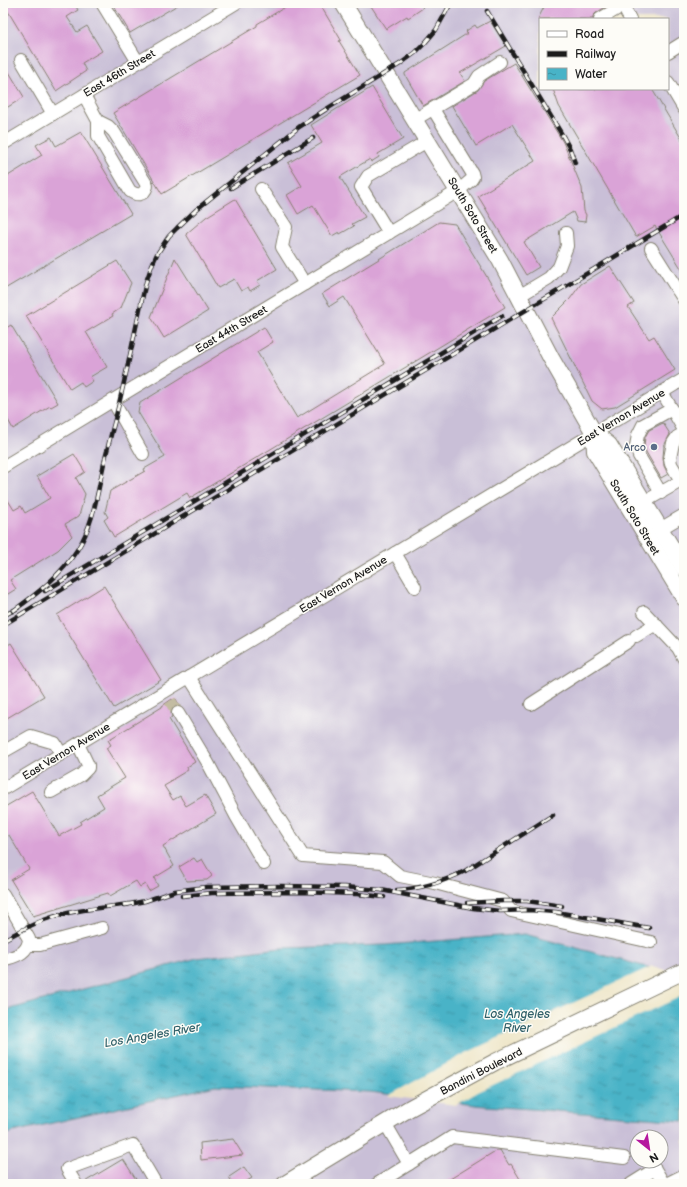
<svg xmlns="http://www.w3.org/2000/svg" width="687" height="1187" font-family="'Balsamiq Sans',sans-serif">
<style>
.industrial{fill:#c9bfd7;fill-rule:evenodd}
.water{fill:url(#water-ripples);stroke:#326872}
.pier{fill:#ede4c4}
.building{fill:#daa3d7}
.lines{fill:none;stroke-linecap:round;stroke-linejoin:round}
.minor-tunnel{stroke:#c3bca2;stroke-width:12;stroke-dasharray:12 6;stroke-linecap:butt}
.minor-casing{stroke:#848070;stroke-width:14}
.major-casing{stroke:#848070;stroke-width:18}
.minor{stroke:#fff;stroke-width:12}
.major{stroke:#fff;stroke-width:16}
.rail-casing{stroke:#1c1c1c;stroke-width:4.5}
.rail{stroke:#fdfcf7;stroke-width:3;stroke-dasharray:9;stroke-linecap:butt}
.service-dot{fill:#5c6f8a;stroke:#fdfcf7;stroke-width:1.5}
.labels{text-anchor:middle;stroke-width:3;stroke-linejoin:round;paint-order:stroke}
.street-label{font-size:11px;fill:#1c1c1c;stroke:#fdfcf7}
.service-label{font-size:11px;fill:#4e5e75;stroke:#fdfcf7;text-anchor:end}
.water-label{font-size:12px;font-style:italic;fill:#306069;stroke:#fdfcf7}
</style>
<defs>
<pattern id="water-ripples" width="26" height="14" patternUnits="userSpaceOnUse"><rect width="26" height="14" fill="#48b3c7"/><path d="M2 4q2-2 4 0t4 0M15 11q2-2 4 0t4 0" fill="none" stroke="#3b91a1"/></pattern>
</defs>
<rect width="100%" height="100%" fill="#fdfcf7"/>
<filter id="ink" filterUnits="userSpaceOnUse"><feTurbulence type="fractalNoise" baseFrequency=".025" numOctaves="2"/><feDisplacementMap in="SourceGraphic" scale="8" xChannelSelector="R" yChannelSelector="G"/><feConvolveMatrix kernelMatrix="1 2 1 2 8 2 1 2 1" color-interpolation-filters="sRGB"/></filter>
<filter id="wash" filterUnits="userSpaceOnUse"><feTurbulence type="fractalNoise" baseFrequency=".012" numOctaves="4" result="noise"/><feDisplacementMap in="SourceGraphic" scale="16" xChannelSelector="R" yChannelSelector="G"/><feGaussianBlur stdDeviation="0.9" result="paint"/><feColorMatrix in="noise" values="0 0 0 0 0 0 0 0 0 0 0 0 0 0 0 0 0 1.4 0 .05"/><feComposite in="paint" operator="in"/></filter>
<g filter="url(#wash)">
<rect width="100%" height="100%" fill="#ede4c4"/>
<path class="industrial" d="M3,3H684V1184H3ZM540,19H668V89H540ZM637,1137H661V1161H637Z"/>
<polygon class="water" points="525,934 684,977 684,1121 531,1109 485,1106 370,1092 215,1086 13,1132 3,1136 3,1011 197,958 281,948 385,945"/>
<polygon class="pier" points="652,966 684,975 684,995 478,1092 456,1105 388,1096 466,1053"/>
<g id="blocks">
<g class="building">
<polygon points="3,3 74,3 78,10 67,17 77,32 87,26 102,51 82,63 86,71 56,91"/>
<polygon points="112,3 181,3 130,33"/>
<polygon points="292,3 319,3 341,40 339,41 360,75 162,194 113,113 257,26 257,24"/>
<polygon points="369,3 420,3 423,8 408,18 407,16 386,29"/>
<polygon points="546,3 612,3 596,13 593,16 593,19 538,19"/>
<polygon points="490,21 506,46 460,73 465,81 423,106 405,75 405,73 468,33 466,31 475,25 477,28"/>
<polygon points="3,62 24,97 3,110"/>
<polygon points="514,63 563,142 582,188 584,211 586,215 585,222 577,221 573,212 524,242 539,267 526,275 478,196 535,161 512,124 476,146 452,106 478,90 484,81"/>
<polygon points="372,87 403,139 378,154 379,157 371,162 370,159 340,177 365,217 352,224 354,226 340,234 339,232 332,236 313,205 298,214 287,195 302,186 288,163 322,143 311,125"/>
<polygon points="553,89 652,89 684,143 684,273 655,226 636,237 559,106"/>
<polygon points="81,132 131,214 3,290 3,179 42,155 36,145 51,137 56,146"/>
<polygon points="235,199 277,269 257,281 260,285 250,291 248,287 241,291 234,279 218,288 186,234 206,217"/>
<polygon points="439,222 455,224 505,307 190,498 187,493 114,537 104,520 108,517 105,512 110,491 145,471 144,469 165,457 138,412 140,403 264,327 273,342 257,352 297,418 385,364 344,297 330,306 322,294"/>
<polygon points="175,258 208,311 164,338 151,317"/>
<polygon points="117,261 131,283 121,308 112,314 113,316 86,332 107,367 90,377 93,381 84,387 81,382 70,389 26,316"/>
<polygon points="610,266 634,303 628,307 649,339 654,336 675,370 615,407 602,409 592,401 551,318 570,299 581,284"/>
<polygon points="11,325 58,403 51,407 50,406 13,429 3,411 3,330"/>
<polygon points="663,423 670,434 664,446 663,457 664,466 668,474 661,478 646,452 644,446 645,437 649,430"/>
<polygon points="74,454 85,472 76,478 85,494 79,516 65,524 72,536 58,550 10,580 16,589 3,597 3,492 14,510 21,506 25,513 50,498 37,476"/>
<polygon points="104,586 161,680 114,708 57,615"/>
<polygon points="11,643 44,696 7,718 3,712 3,648"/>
<polygon points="172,699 173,700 176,699 180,706 174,706 172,709 171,713 172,717 169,719 195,762 187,767 188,770 173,779 173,780 170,781 171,782 164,786 173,800 180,796 186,806 205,795 216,814 163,846 174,866 154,878 158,886 149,891 145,884 140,887 136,881 110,896 108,893 33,916 11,880 29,869 9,835 3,839 3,808 32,791 59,836 81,824 80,822 104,807 97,795 125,778 106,748 111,745 108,740 162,707 162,706"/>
<polygon points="194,858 197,862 202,859 212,876 207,880 187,881 179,867"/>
<polygon points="233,1139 243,1155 201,1160 200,1143"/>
<polygon points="497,1150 500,1150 509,1165 511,1164 523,1184 442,1184"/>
<polygon points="123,1159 139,1184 83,1184 83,1183"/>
<polygon points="244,1167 252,1178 242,1184 233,1184 229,1177"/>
</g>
</g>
</g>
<g filter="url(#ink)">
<use href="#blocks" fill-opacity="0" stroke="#848070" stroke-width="1"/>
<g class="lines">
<polyline class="minor-tunnel" points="170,701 178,713"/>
<g class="minor-casing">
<g id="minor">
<polyline points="102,3 138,62"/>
<polyline points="621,3 630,19"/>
<polyline points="600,19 622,6"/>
<polyline points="668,52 684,42"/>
<polyline points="21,60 53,114"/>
<polyline points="668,82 684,109"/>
<path d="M84,95L98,121V136L130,191C137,196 144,196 147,186L145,182L114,132L108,126L98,121"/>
<polyline points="414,120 474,84 479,76 500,62"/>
<polyline points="3,144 236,3"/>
<polyline points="261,189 286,227 282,247 305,284"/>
<polyline points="389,233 361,187 368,176 427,141"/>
<polyline points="651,248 684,300"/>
<polyline points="519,296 549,278 559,267 567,246 566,233"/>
<polyline points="662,392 684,430"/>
<polyline points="113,401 143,454"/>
<polyline points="3,467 458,191 471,180 473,177 472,173 433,109"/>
<polyline points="661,493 639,456 636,446 638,435 643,425 672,409"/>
<polyline points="644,502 681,481 671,464 670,458 673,443 677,437 684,433"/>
<polyline points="660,529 684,515"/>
<polyline points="395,553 415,587"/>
<polyline points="644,612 678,648 684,659"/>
<polyline points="636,636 656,624"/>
<polyline points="189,677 303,856 383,862 400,876 435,883 503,901 511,911 651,942"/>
<polyline points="531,704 629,641"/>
<polyline points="178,713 208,763 236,816 264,864"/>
<polyline points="3,752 31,736 55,743 61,754"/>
<polyline points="3,789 684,379"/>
<polyline points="51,792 81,775 88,768 88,765 78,744"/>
<path d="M3,894L29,939C28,954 15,956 3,960"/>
<polyline points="29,945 40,945 102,928"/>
<polyline points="409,1164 452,1137 624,1158"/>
<polyline points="76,1184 67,1169 133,1145 156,1184"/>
<polyline points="377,1184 409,1164 385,1123"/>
<polyline points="631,1184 655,1169 664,1184"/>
<polyline points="666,1184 684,1175"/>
</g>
</g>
<g class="major-casing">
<g id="major">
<polyline points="343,3 500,260 551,358 594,433 609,445 684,568"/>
<polyline points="594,433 595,451 684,598"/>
<polyline points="285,1184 410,1108 495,1062 684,971"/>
</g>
</g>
<use href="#minor" class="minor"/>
<use href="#major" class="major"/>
<g class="rail-casing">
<g id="rail">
<polyline points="487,11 564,138 570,149 575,163"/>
<polyline points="231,188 313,138"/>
<polyline points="45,591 502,316"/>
<path d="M13,611C37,594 61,575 77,550C96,521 98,484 107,451C111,433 117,414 121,395C130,358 137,320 146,282L152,265L157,254L169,236L177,228L197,209L299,127L325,110L400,64L415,53L424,44L436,30L451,3"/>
<polyline points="3,616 18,608"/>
<polyline points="3,625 684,215"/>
<path d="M397,890C421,889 443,882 465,871L553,815"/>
<polyline points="182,896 212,893 300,892 357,894 384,897"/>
<polyline points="467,903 503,901 527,901 562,906"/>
<polyline points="125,905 145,901 175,891 206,887 281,886 344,887 381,890 473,908 500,911 529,910 556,912 649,928"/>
<path d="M3,940C17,933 30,925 44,920C71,910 101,908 129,904"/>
</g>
</g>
<use href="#rail" class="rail"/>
</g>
</g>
<circle class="service-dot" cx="654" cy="447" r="4"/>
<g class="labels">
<g class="street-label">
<text transform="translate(119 73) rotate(-31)" y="4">East 46th Street</text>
<text transform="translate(473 215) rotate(59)" y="4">South Soto Street</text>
<text transform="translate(231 329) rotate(-31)" y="4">East 44th Street</text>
<text transform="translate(621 417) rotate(-31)" y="4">East Vernon Avenue</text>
<text transform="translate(635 517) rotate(59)" y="4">South Soto Street</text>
<text transform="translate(343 584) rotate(-31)" y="4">East Vernon Avenue</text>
<text transform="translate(66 751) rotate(-31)" y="4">East Vernon Avenue</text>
<text transform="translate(481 1071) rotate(-27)" y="4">Bandini Boulevard</text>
</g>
<g class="service-label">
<text x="646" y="451">Arco</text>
</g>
<g class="water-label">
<text x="517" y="1018">Los Angeles<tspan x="517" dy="14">River</tspan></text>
<text transform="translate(152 1035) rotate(-10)" y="4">Los Angeles River</text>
</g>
</g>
<rect width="687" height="1187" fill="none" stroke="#fdfcf7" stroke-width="16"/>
<rect x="539" y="18" width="130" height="72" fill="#fdfcf7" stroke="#a3a29f"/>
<rect x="547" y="31" width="20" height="6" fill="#ffffff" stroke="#a3a29f"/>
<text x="575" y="38" font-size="12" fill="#1c1c1c">Road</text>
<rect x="547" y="51" width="20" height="6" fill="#1c1c1c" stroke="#a3a29f"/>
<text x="575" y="58" font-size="12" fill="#1c1c1c">Railway</text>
<rect x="547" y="68" width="20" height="12" fill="url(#water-ripples)" stroke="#a3a29f"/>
<text x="575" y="78" font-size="12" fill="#1c1c1c">Water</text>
<g transform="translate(649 1149) rotate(150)"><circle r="19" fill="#fdfcf7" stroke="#a3a29f"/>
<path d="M0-3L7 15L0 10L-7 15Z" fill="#b5179e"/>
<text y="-6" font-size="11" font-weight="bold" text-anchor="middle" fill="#1c1c1c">N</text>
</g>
</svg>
